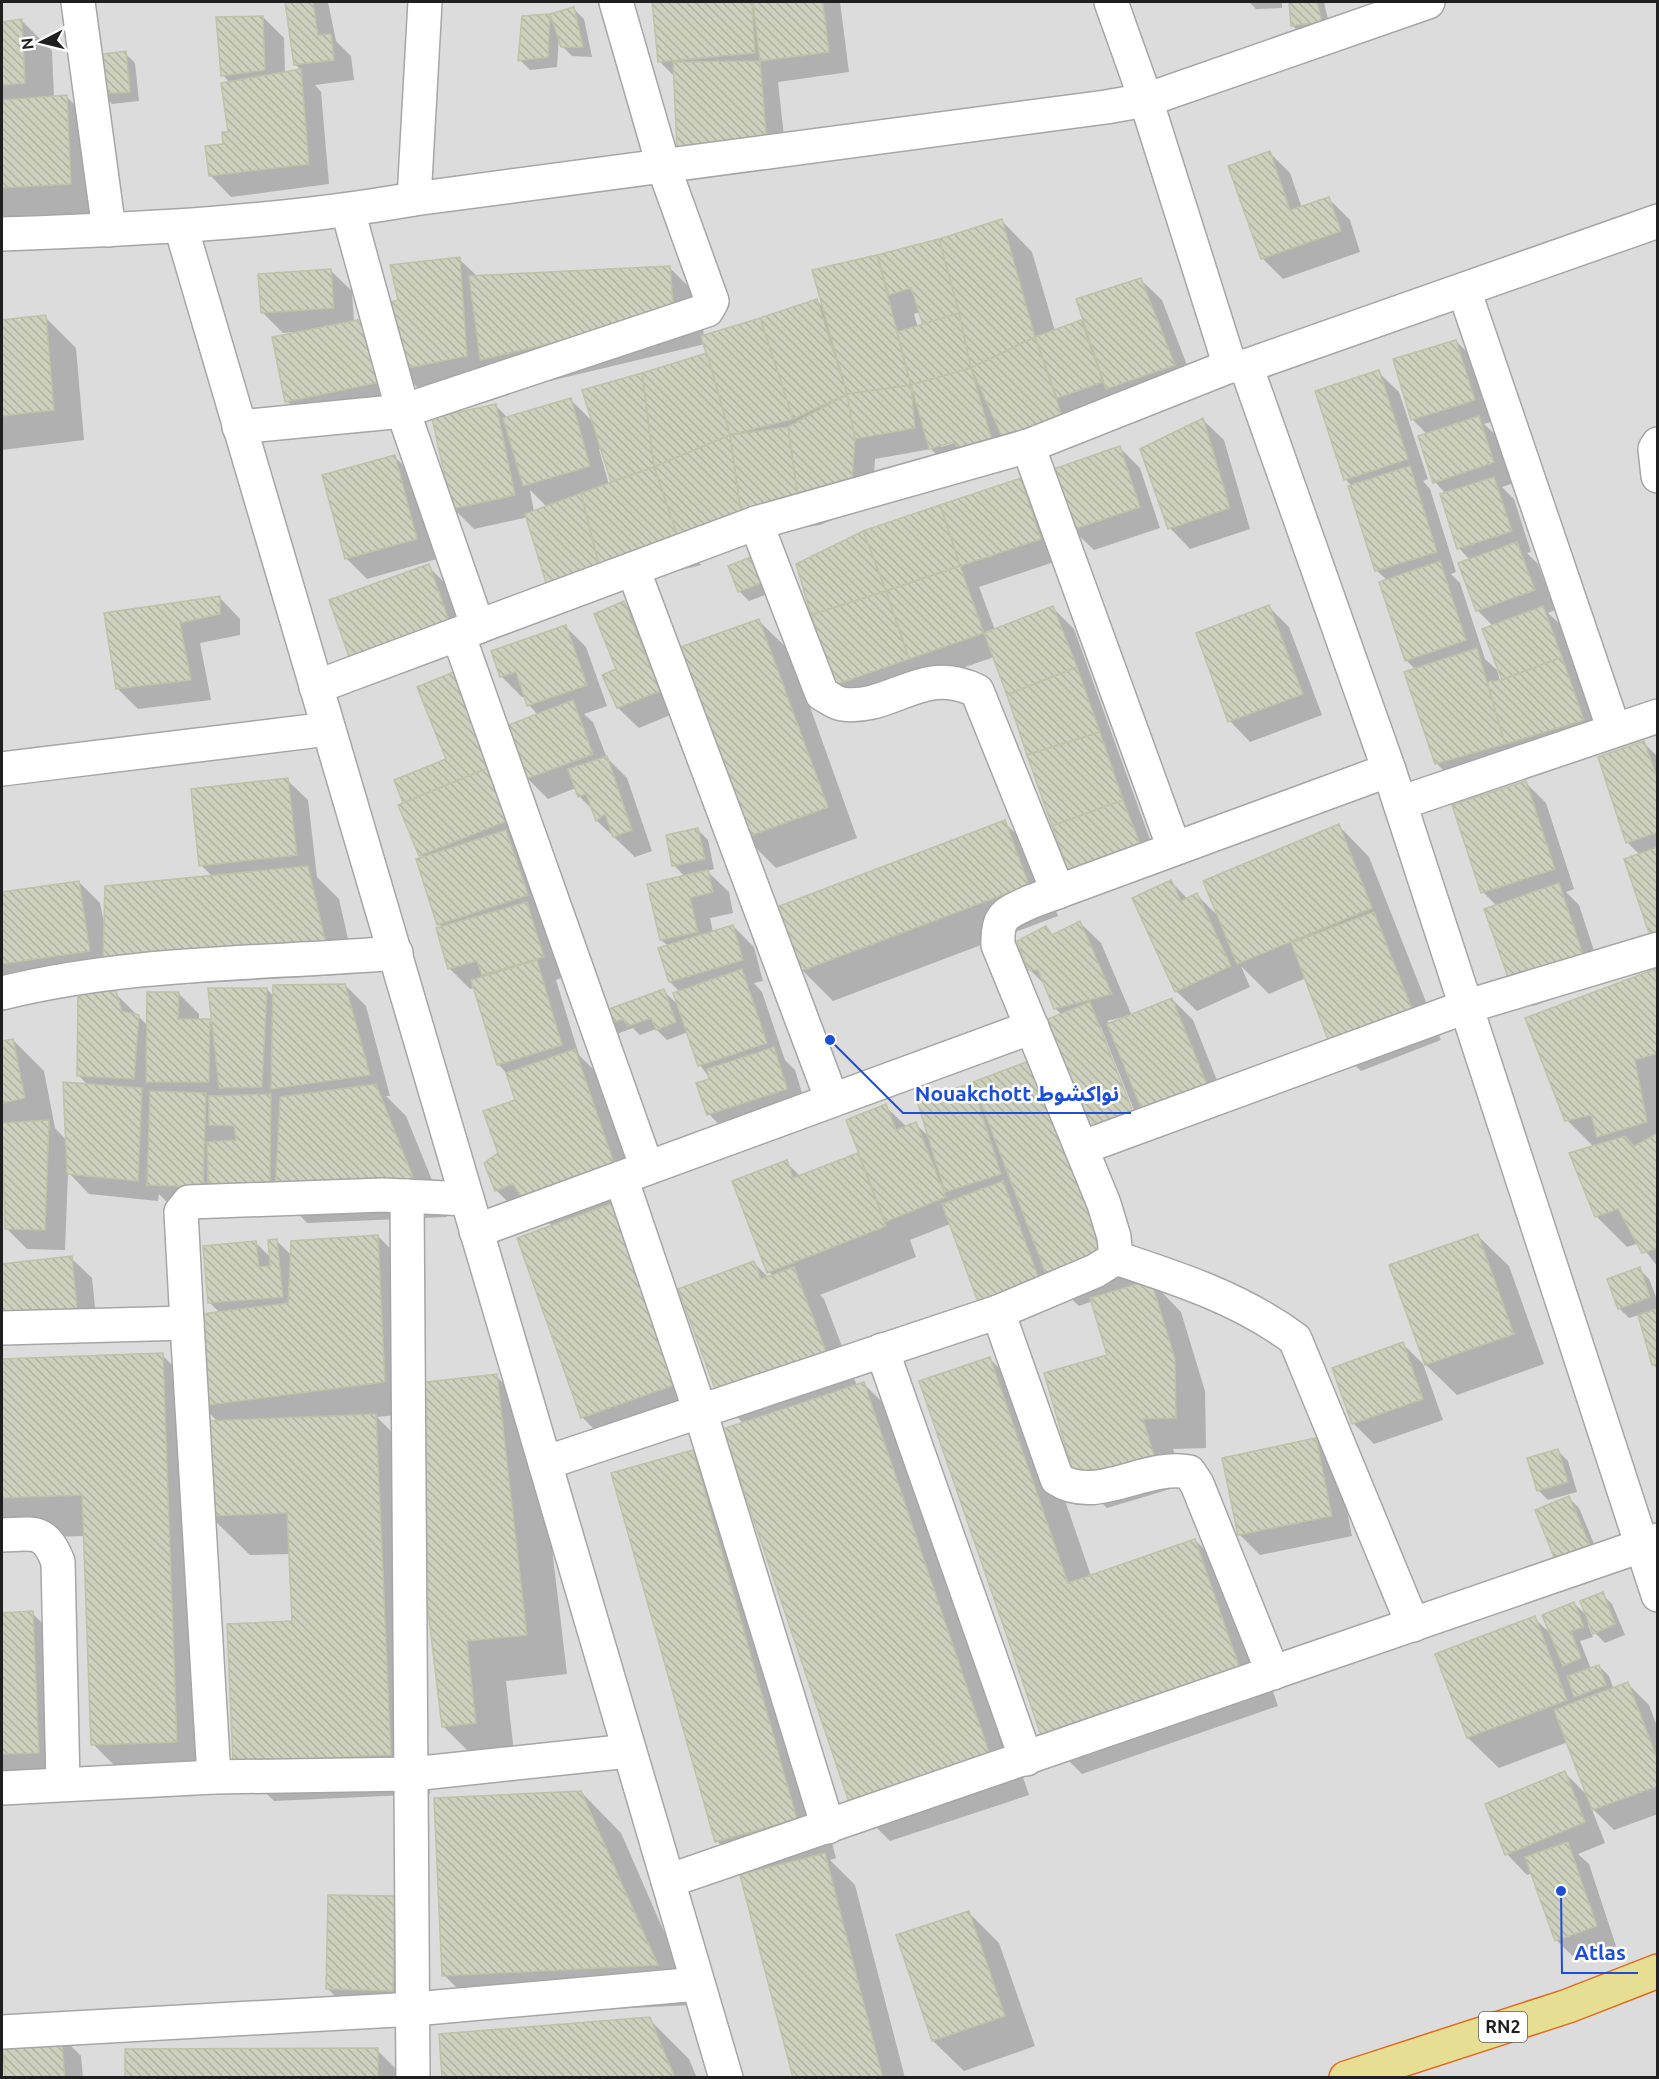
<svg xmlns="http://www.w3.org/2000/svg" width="1659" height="2079" font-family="Ubuntu,'Noto Sans Arabic',sans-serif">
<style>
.residential{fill:#dddcdc}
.shadow{fill:#0003;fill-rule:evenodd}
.building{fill:url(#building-back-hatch);stroke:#bec2a6;stroke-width:1.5}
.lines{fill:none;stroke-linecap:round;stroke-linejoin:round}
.minor-casing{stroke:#a6a6a6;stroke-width:36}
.trunk-casing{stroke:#e3691c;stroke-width:36}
.minor{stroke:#fff;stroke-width:33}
.trunk{stroke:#e6de92;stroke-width:33}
.labels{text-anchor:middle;stroke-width:5;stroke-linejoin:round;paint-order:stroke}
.shield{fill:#fff;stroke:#626262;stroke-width:1.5}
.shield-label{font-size:18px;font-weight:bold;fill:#1f1f1f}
.leader{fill:none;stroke:#1d4ed8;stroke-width:2}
.callout-dot{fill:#1d4ed8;stroke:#fff;stroke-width:2}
.callout-label{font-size:21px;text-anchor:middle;font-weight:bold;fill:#1d4ed8;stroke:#fff;stroke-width:5;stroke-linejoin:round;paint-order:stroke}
</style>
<defs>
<pattern id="building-back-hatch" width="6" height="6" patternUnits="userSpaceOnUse" patternTransform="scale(1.5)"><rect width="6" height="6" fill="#cdd0bd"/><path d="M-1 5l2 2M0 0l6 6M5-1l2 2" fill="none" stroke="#b0b2a2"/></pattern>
</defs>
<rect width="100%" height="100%" fill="#ebf0e4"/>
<rect class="residential" x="2" y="2" width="1655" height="2075"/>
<g class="shadow">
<polygon points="287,2 328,2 336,41 351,56 354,80 315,85 321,92 329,184 231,197 211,176 230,133 230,83 223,75 263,17 284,38 285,74 302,71 295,64"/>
<polygon points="654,2 840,2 849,72 778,82 787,164 675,77 659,61"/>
<polygon points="1249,2 1282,2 1282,8 1256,9"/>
<polygon points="1291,2 1324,2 1331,32 1302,35 1292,25"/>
<polygon points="574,9 584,19 592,57 572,56 562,46 559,36 557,67 530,70 520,60 550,15"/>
<polygon points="22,21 52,51 54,98 67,97 97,128 102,214 2,220 2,23"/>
<polygon points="125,53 135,63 139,101 112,104 102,93"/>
<polygon points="1270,153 1290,173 1302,208 1329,199 1350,220 1360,252 1283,279 1262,258"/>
<path d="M1002,221L1032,252L1055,331L1083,321L1077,300L1141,280L1162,300L1195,386L1077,419L1084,443L1026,461L951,469L931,449L875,459L872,503L820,525L762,534L698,561L701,565L623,585L528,517L474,529L453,508L496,406L508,418L570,399L594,423L708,354L705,344L512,390L486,365L487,376L420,390L400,370V301L459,259L478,277L669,267L700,298L704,337L817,301L824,308L814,271L941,240ZM920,312L925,326L918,328L914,314ZM961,441L941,447V444ZM599,449H602L613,483L609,485ZM530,490L547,507L534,512Z"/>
<polygon points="331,271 352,291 354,322 401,402 307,422 287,401 294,332 283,333 262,312"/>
<polygon points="45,317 76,348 84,440 2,450 2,322"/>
<polygon points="1456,341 1477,362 1494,421 1484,424 1499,438 1514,483 1502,487 1514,499 1531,552 1527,553 1538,564 1555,610 1548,613 1564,628 1604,741 1457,784 1436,763 1416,670 1406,660 1387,580 1376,570 1352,486 1345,479 1378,372 1399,392 1428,479 1423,481 1430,489 1456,572 1451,574 1460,583 1485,659 1497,670 1500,681 1504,681 1493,626 1477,610 1470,560 1459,548 1446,494 1435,482 1427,434 1412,419"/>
<polygon points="1203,420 1224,440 1250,529 1190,549 1170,528"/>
<polygon points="1119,447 1140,468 1160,528 1094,550 1073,530"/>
<polygon points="394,456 415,477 437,559 367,579 346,558"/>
<polygon points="1020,480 1041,500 1060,560 979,587 995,630 1053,608 1074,629 1161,870 1092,896 994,657 856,705 835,684"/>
<polygon points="751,559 761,569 770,593 749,601 739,591"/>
<polygon points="428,566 449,587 470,647 373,682"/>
<polygon points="220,598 240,619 240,635 200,643 211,700 138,709 117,688 106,614"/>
<polygon points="624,603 644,624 680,711 639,728 618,708 604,676 617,670"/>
<polygon points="1269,607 1289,627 1322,715 1250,742 1230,721"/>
<polygon points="759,621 790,651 857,838 776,868 745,837"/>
<polygon points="565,626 586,647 607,706 584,714 593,722 607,758 627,778 652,851 635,857 597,821 594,811 579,796 576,788 548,799 527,778 538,715 529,705 525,696 522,697 501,676"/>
<polygon points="455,673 563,977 556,980 579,1055 606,1082 646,1199 620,1208 710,1413 613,1448 583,1418 519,1239 553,1227 541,1215 527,1221 496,1190 500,1154 517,1101 507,1074 498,1064 475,988 470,989 449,968 443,928 439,924 423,858 400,806 448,759"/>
<polygon points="1644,743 1658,757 1658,943 1640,855 1627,842"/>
<polygon points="287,780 308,800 317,877 339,899 356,974 135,987 14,985 2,972 2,894 79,882 100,903 105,928 213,877 201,865"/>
<polygon points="1525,782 1546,803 1574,889 1566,892 1579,905 1604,981 1533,1006 1512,985 1497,906 1483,892"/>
<polygon points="1004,822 1035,853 1058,916 833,1001 802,970"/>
<polygon points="1339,826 1369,857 1441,1040 1361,1071 1330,1041 1306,978 1269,994 1241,966 1250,987 1197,1011 1176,991 1171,882 1188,899 1197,895 1220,918"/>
<polygon points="698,830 708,840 714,869 707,871 729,892 733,913 710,918 713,932 733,926 754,947 763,981 754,983 762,992 785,1060 795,1070 807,1109 729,1135 709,1114 711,1080 700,1065 688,1032 667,1040 656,1029 640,1035 633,1028 614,1035 604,1025 664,991 679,1006 680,992 670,982 668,946 661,940 685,877 674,865"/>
<path d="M1080,923L1101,943L1132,1016L1172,999L1193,1020L1228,1108L1083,1133L1141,1284L1151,1281L1181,1312L1205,1391L1206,1448L1173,1449L1184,1485L1107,1508L1076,1478L1108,1356L1093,1301L1079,1306L1051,1279L1059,1300L950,1224L910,1240L916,1257L820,1295L824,1299L857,1386L864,1384L904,1424L1029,1795L890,1841L850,1801L744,1424L721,1401L754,1263L769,1278L773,1276L769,1272L786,1162L801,1177L857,1154L863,1160L885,1106L907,1127L916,1124L929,1137L972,1085L978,1091L1036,1060L1062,1015L1055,1008L1046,986L1029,969L1046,928L1054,936ZM1127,1016L1111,1025L1107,1021ZM1098,1027H1101L1137,1118L1135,1119Z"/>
<polygon points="1658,970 1658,1267 1639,1243 1627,1247 1596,1216 1594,1147 1567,1120"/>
<polygon points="345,985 366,1006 390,1096 386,1096 406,1116 447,1217 307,1223 288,1203 170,1205 159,1194 158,1201 89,1194 68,1172 65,1250 27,1249 6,1228 2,1152 2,1043 13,1040 44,1071 55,1128 67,1141 89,1086 79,1076 115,993 148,1026 178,993 199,1014 199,1021 209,1021 213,1025 267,989 274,997"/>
<path d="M378,1236L408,1267L414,1385L496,1376L536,1415L567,1674L506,1681L515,1762L483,1766L443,1726L421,1542H419L430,1794L274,1801L234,1761L294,1623L290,1554L250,1555L210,1516L216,1781L133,1784L93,1744L85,1536L2,1538V1361L162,1355L202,1395L220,1313L210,1303L256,1243L271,1258L277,1241L292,1256ZM203,1406L218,1422H203ZM406,1414L410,1451L377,1417Z"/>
<polygon points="1478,1236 1509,1266 1544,1364 1457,1395 1426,1365 1391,1266"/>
<polygon points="71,1258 92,1278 97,1328 2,1339 2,1266"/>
<polygon points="1639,1269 1649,1279 1658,1302 1658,1308 1649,1311 1650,1313 1658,1311 1658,1369 1653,1365 1639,1315 1629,1318 1619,1308"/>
<polygon points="1403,1344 1423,1364 1443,1420 1374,1444 1354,1424 1334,1369"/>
<polygon points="990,1359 1030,1399 1091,1576 1195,1540 1235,1580 1278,1706 1082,1774 1042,1734"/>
<polygon points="1316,1440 1337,1461 1352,1536 1260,1555 1239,1534"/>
<polygon points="693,1451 733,1491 836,1858 830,1860 855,1885 905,2078 794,2078 750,1874 717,1841"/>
<polygon points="1558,1451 1568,1461 1577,1492 1548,1500 1538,1490"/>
<polygon points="1569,1498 1579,1508 1600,1558 1558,1561"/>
<polygon points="1602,1594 1612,1604 1625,1635 1605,1643 1595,1633 1591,1624 1588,1625 1593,1637 1580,1641 1591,1669 1599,1666 1609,1676 1614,1690 1628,1684 1649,1705 1658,1729 1658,1814 1614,1830 1591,1807 1605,1843 1578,1854 1589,1864 1616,1946 1577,1960 1556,1940 1532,1873 1527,1875 1507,1854 1565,1773 1588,1796 1568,1742 1499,1768 1468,1738 1437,1655 1534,1618 1553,1636 1574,1603 1589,1618"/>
<polygon points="32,1613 72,1653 78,1792 2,1796 2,1614"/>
<polygon points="581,1792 621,1833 696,2005 484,2015 444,1975"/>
<polygon points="394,1898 415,1919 413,2011 348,2009 327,1988"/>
<polygon points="968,1912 999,1943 1035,2046 964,2071 933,2041"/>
<polygon points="649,2019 689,2059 697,2078 444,2078"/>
<polygon points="60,2035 81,2056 83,2078 6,2078"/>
<polygon points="377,2050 405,2078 127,2078"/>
</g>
<g class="building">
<polygon points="285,2 313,2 318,35 331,34 334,60 294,65"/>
<polygon points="652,2 752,2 755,53 658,62"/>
<polygon points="753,2 823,2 829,52 760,61"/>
<polygon points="1289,2 1317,2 1322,22 1291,26"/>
<polygon points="574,7 583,47 561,47 550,14"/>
<polygon points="550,14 548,57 518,61 522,16"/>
<polygon points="263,16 265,70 221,76 216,17"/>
<polygon points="22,19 25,83 2,85 2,22"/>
<polygon points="126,51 130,92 100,94 95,55"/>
<polygon points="760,61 767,144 677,149 673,62"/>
<polygon points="301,69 309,164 209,176 205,146 223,144 222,132 228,132 221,83"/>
<polygon points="67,95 71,184 2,188 2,100"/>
<polygon points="1270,151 1290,210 1329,197 1341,231 1261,259 1228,166"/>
<polygon points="1002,219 1035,337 971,368 939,239"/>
<polygon points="939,239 959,313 923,325 911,288 889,295 877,255"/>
<polygon points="877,255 911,385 847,394 812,270"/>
<polygon points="460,257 467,356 398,370 381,305 398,300 390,265"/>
<polygon points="670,266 674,314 480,360 469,276"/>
<polygon points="331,269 334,308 261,313 258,274"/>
<polygon points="1141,278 1175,365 1106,389 1076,299"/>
<polygon points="817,299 847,394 793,419 760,318"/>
<polygon points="959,313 971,368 911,385 897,332"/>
<polygon points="46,315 54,410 2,416 2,320"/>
<polygon points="368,318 381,382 285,402 272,337"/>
<polygon points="760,318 793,419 730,435 701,336"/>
<polygon points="1081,320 1103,382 1057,398 1035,337"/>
<polygon points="1035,337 1064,422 1004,441 971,368"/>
<polygon points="1456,340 1475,400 1411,420 1393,359"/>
<polygon points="707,353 730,435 654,467 642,373"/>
<polygon points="971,368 993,444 962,454 954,442 929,449 911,385"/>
<polygon points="1379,370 1408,459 1344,480 1315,391"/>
<polygon points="642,373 654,467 611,482 582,390"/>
<polygon points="911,385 915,428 855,439 847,394"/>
<polygon points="847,394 855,439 852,483 799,505 788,427"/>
<polygon points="571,398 590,466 523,486 503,418"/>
<polygon points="496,404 515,495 452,509 432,418"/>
<polygon points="1479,416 1494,462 1433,483 1418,436"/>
<polygon points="1203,418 1230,508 1168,529 1140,449"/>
<polygon points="788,427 799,505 741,514 730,435"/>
<polygon points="730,435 741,514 679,540 654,467"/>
<polygon points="1120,446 1140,507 1072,530 1051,470"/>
<polygon points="395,455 417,539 345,559 322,475"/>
<polygon points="1410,466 1437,552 1375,571 1348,486"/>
<polygon points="654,467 679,540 599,566 581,493"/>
<polygon points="1494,477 1512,531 1457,549 1440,494"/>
<polygon points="1021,478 1041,539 960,566 940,505"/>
<polygon points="581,493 599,566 547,586 525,514"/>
<polygon points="940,505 960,566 886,591 863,531"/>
<polygon points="863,531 886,591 811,615 796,564"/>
<polygon points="1517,542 1535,590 1476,611 1458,563"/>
<polygon points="751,557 761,583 738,592 728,566"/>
<polygon points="1440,561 1466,640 1405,661 1379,582"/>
<polygon points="429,564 451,626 351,662 329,600"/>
<polygon points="960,566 984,633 909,659 886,591"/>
<polygon points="886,591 909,659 834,685 811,615"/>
<polygon points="220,596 220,614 180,623 191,680 116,689 104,613"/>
<polygon points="624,601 660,691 617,708 602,675 616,669 594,614"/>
<polygon points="1269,605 1303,694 1228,722 1196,633"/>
<polygon points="1053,606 1077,667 1007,695 984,633"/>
<polygon points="1543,606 1562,657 1502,680 1482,629"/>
<polygon points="759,619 828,807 744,838 675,649"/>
<polygon points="566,625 587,685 527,706 516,672 500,677 491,651"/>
<polygon points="1477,648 1505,744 1435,764 1404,672"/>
<polygon points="1562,657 1584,720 1505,744 1487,682 1502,680"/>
<polygon points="1077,667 1100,732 1027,755 1007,695"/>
<polygon points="456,671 494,766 403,803 394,780 446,759 417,687"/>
<polygon points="573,700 593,754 526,779 506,726"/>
<polygon points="1100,732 1123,800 1052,826 1027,755"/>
<polygon points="1644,741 1658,780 1658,832 1626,843 1598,757"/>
<polygon points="607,756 632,830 613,837 605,814 596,821 586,794 578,797 568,769"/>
<polygon points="488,768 509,820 419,856 398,805"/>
<polygon points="288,778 297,855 199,866 191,789"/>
<polygon points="1526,781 1555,869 1481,893 1452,805"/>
<polygon points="1123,800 1142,849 1070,876 1052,826"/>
<polygon points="1005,820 1029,885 801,971 777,907"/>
<polygon points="1339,824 1372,908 1237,964 1203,881"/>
<polygon points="698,828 705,859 672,866 666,835"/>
<polygon points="506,830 528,895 437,925 416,859"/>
<polygon points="1658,847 1658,937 1651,939 1624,859"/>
<polygon points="308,866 326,943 103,957 105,886"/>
<polygon points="708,870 713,892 690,898 698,932 660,940 647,884"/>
<polygon points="1171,880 1181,901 1197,893 1231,966 1175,992 1132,898"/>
<polygon points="79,881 90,951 2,964 2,892"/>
<polygon points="1559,883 1585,960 1511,986 1484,909"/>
<polygon points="527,902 544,957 482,975 477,961 448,969 436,928"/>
<polygon points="1374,912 1412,1009 1329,1042 1291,943"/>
<polygon points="1080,921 1112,994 1054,1009 1038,970 1028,970 1017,941 1046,926 1052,935"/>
<polygon points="733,925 743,960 669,982 658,948"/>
<polygon points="537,960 562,1045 497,1065 471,980"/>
<polygon points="1658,968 1658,1053 1635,1060 1647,1122 1597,1137 1591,1115 1565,1121 1525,1018"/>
<polygon points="742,969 767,1043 698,1066 673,993"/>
<polygon points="345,984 370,1075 271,1089 273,985"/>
<polygon points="208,988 267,988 262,1087 219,1088"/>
<polygon points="664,989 676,1022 656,1030 651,1018 628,1026 623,1019 603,1026 598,1013"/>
<polygon points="78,991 116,991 122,1011 139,1015 134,1079 77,1076"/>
<polygon points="147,992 179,992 178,1019 210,1019 209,1082 146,1082"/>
<polygon points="1172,998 1208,1087 1143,1113 1107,1024"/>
<polygon points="1090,1002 1133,1112 1081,1132 1038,1023"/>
<polygon points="13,1039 25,1098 2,1103 2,1041"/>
<polygon points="774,1047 787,1089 707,1115 696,1083 709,1079 707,1069"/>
<polygon points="575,1049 616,1169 524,1200 513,1184 495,1191 484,1163 498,1153 483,1111 515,1100 506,1073"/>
<polygon points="1037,1058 1111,1252 1047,1277 973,1082"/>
<polygon points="63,1082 142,1088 138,1181 67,1174"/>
<polygon points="972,1083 1001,1174 945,1192 917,1101"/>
<polygon points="376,1084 417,1187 275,1193 280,1097"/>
<polygon points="150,1091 206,1093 203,1187 147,1185"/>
<polygon points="271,1094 270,1183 208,1184 207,1142 236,1140 234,1126 209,1125 209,1096"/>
<polygon points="886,1104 896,1130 916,1122 946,1197 885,1222 846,1120"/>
<polygon points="49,1120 45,1230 5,1229 2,1123"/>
<polygon points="1658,1133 1658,1248 1642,1253 1618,1209 1595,1217 1569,1153 1625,1136 1634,1146"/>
<polygon points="858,1153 886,1226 767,1273 732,1181 787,1160 793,1178"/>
<polygon points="1003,1181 1039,1279 978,1302 942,1204"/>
<polygon points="616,1202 680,1383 581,1418 517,1238"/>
<polygon points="1478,1234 1514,1334 1425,1365 1389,1265"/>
<polygon points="378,1235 385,1382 201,1406 202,1314 288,1303 291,1241"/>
<polygon points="277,1239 283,1297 208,1303 203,1246 256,1241 259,1267 270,1266 268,1240"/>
<polygon points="72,1256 77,1308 2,1316 2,1264"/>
<polygon points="754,1261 761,1279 794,1267 830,1362 720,1402 678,1289"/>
<polygon points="1640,1267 1650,1297 1618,1309 1607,1279"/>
<polygon points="1151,1280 1175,1359 1176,1418 1143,1419 1154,1455 1075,1479 1044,1373 1107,1355 1090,1298"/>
<polygon points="1658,1309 1658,1364 1652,1365 1638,1315"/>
<polygon points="1403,1342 1423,1399 1352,1424 1332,1368"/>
<polygon points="163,1353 177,1742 91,1745 82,1495 2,1498 2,1359"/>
<polygon points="990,1357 1068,1583 1195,1539 1239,1666 1041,1735 919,1381"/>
<polygon points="497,1374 527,1635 467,1641 476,1723 442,1727 401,1385"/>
<polygon points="864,1382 990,1755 849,1802 723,1429"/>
<polygon points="376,1414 391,1755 233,1762 227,1624 292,1621 287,1513 208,1516 205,1421"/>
<polygon points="1316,1438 1332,1516 1238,1535 1222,1458"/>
<polygon points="1558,1449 1568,1482 1537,1491 1527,1458"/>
<polygon points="693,1450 797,1819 715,1842 611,1473"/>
<polygon points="1569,1496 1591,1548 1556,1562 1535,1510"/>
<polygon points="1603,1592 1615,1624 1593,1634 1580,1601"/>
<polygon points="1574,1602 1584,1627 1571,1631 1581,1658 1563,1666 1542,1615"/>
<polygon points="33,1611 39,1753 2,1754 2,1613"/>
<polygon points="1535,1616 1567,1700 1467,1738 1435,1654"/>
<polygon points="1599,1665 1606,1685 1574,1697 1567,1676"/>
<polygon points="1628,1682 1658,1761 1658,1786 1592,1810 1554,1710"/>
<polygon points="1565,1771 1585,1822 1505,1855 1485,1804"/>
<polygon points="581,1791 658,1965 442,1976 434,1798"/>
<polygon points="1568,1842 1597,1926 1555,1941 1525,1857"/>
<polygon points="825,1853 883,2078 793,2078 740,1875"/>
<polygon points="328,1895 395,1896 393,1991 326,1989"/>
<polygon points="969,1911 1005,2016 932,2041 896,1935"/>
<polygon points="650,2017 675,2078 442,2078 439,2034"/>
<polygon points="61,2034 65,2078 5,2078 2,2039"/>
<polygon points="378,2048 378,2078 125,2078 125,2049"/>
</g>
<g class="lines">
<g class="minor-casing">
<g id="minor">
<polyline points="78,2 109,230"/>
<polyline points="1111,2 1146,100 1230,366 1246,366 1389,770 1658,1595"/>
<polyline points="414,199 425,2"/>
<polyline points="348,211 403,411 478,627"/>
<polyline points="181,227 726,2078"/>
<path d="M2,234C140,229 278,223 414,199L1106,107L1146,100L1428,2"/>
<polyline points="1464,290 1614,730"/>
<polyline points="1246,366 1658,221"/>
<polyline points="239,427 403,411 707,310 712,301 664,168 616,2"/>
<polyline points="1658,444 1655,449 1658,476"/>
<polyline points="1028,446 1174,848"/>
<path d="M756,523L822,694C828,697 835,703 842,704C892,711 923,663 977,691L1058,892"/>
<polyline points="633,569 832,1100"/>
<polyline points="458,634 647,1168"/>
<polyline points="316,687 756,523 1028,446 1230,366"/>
<polyline points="2,769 328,729"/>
<polyline points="1400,803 1658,716"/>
<path d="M2,993C131,961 264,964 396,953"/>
<polyline points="1081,1148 1465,1007 1658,949"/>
<polyline points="621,1178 700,1411 828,1827"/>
<polyline points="407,1196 413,2078"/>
<polyline points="476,1231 1032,1027"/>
<path d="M1116,1258C1180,1279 1241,1299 1295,1339L1413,1625"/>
<path d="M998,1312L1057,1479C1097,1505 1145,1463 1189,1472L1197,1484L1273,1673"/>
<polyline points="187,1323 181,1212 189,1202 383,1195 467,1199"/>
<polyline points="2,1328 187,1323 214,1777"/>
<polyline points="882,1350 1026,1759"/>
<path d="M545,1463L998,1312L1095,1271L1116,1258L1114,1237L1104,1204L998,945C997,915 1005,914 1030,902L1389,770"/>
<path d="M2,1535C34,1534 45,1528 58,1562L63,1784"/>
<polyline points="2,1788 214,1777 412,1774 629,1751"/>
<polyline points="668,1881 1658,1540"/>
<polyline points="2,2032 414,2009 698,1984"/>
</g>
</g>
<g class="trunk-casing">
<polyline id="trunk" points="1346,2078 1568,2006 1658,1971"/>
</g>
<use href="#minor" class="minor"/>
<use href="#trunk" class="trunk"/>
</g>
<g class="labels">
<rect class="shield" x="1479" y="2012" width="48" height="30" rx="4.5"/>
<g class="shield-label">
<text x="1503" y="2033">RN2</text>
</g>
</g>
<path class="leader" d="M830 1040L903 1113H1131M1561 1891L1562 1973H1638"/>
<g class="callout-dot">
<circle cx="830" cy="1040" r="6"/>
<circle cx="1561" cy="1891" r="6"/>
</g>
<g class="callout-label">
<text x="1017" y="1101">Nouakchott نواكشوط</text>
<text x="1600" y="1960">Atlas</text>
</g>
<rect width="1659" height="2079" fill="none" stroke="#1f1f1f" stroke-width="6"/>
<g transform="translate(42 42) rotate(263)" stroke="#ffffff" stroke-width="4.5" paint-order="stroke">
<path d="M0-4.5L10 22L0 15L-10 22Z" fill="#1f1f1f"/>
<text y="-9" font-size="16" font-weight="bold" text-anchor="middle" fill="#1f1f1f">N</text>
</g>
</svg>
